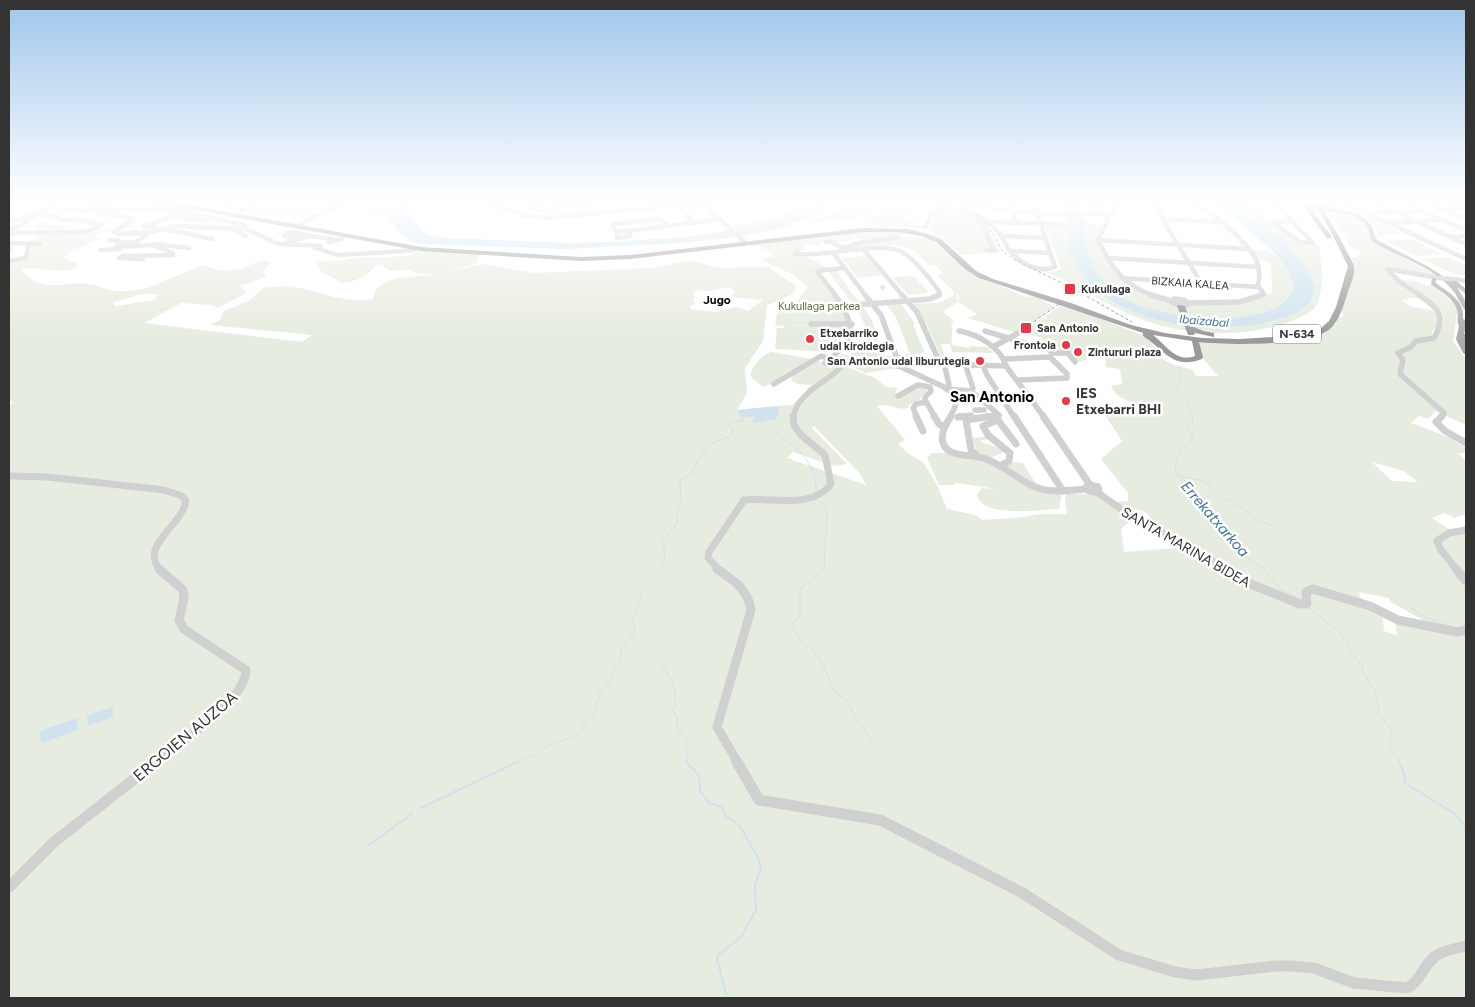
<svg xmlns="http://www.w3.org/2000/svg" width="1475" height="1007" font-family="Figtree,sans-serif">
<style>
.green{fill:#e6ecdf;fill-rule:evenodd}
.water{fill:#cfe2ee}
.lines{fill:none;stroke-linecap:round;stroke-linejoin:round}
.stream-far1{stroke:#cfe2ee;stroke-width:1}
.stream{stroke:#cfe2ee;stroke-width:2}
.minor-tunnel{stroke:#d6d6d6;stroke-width:4.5;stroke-dasharray:4.5 2;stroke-linecap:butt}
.minor-far4{stroke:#d0d0d0;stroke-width:4.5}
.minor-far3{stroke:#d0d0d0;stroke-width:5.5}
.minor-far2{stroke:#d0d0d0;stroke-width:7}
.minor-far1{stroke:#d0d0d0;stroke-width:9}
.minor{stroke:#d0d0d0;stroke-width:11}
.major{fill:#ababab;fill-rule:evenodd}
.highway{fill:#9a9a9a;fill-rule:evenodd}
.rail{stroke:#888;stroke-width:1;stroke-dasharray:3 2.5;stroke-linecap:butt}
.minor-bridge{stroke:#d0d0d0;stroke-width:4.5}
.major-bridge{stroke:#ababab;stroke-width:5.5}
.poi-dot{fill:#e63946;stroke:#fff;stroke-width:2}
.labels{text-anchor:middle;stroke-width:5;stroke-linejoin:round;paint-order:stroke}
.far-street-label{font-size:11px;fill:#333;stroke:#fff}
.far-poi-label{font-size:11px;font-weight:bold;fill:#333;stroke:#fff;text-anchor:start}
.far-park-label{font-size:11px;fill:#56703f;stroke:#fff}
.far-neighbourhood-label{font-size:12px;font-weight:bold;fill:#000;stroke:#fff}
.far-water-label{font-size:12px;font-style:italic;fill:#3f7597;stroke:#fff}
.shield{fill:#fff;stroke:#707070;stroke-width:1}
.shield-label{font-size:12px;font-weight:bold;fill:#333}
.poi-label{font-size:14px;font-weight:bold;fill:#333;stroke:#fff;text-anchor:start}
.street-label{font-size:14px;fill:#333;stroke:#fff}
.neighbourhood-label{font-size:15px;font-weight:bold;fill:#000;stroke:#fff}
.water-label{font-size:15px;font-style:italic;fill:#3f7597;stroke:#fff}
.near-street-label{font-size:16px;fill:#333;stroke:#fff}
</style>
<rect width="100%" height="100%" fill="#fff"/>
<g class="green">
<path d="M515,199C530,205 550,211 566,208C581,205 598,199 615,199L610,203L598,207L599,209C568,211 538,209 509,201Z"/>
<path d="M806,199H821C799,219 765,225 737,230L732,226C758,223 787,217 806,199Z"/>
<path d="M863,199L899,201C877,210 855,219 833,222C825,223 832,220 825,220C819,220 817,224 810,222Z"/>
<path d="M1226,199C1233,199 1244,200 1249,203C1265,213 1299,255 1318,244L1320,248C1321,265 1325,288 1317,304C1314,311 1306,315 1299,318C1255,338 1192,337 1146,321C1109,308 1078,284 1041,270L1049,272L1061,269L1044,223L1067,225L1072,230C1075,243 1078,268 1085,278C1091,288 1102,293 1111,299C1127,309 1143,314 1160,319C1208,332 1248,330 1295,313L1311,276L1283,239L1251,219Z"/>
<path d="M1321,199C1329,199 1335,207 1343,207L1337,203H1342L1401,233L1384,235L1381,238C1366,205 1342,219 1321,199Z"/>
<polygon points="907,200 928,203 921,203 915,208 929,211 928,213 911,209 905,222 919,220 913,225 924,226 921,228 875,227 877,224 866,220"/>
<polygon points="939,204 965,211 985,225 1001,252 962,255 950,243 928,231"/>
<path d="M1331,211C1342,212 1361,215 1367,226C1370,231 1369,236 1373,241L1438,276L1384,267L1403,280L1415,281L1430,287L1429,284L1432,285L1458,307L1453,341L1466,359V425L1436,411L1428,419L1419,416L1411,423L1448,437L1466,448V453H1459L1466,462V514L1454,518L1445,513L1432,518L1455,533L1466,532V998H9V408L13,401H9V263L27,259L29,247L36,242H23L35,239L34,232L46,230L34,227L40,221L49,225L70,227L58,232L90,233L154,218L136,223L125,229L126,231L165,227L148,232L122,234L112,230L95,234L93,236L99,239L70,251L71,254L63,257L79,265C65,278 39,264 21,270C44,296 64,280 90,284C97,285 103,288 109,290C121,293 136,290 148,288L202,265L221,271L240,269L263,260L271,263L263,272L266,275L264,278L240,286L247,293L217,308L213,305L181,303L144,323L302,342L312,335L210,325L220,320L224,311L250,300L263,288C273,287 284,286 294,287C318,290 351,307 374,298C375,273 421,278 438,274H419L408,270L390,271L380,264L376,265C369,275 355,282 343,283L320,271L317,263L321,261H340L352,258L409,256L414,254L418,250L480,254L476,263L452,271L483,264L534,273L653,268L689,260L719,268L767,266L796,286L793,294L767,305L763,341L745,368L747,393L737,410L741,417L779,414L778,406L792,405L809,390L806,389L812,385L798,384L792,381L791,377L816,360L829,365L834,362L875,378L886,387L898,388L895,393L897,394L919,388L927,389L919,400L909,405L908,408C898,411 887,402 877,406L905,440L898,444L909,454L923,462L937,485L947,509L975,515L982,520L1015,518L1042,514H1067L1065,502L1066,493L1098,495L1132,519L1121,529L1124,552L1177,548L1169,536L1149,526V515C1138,506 1125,510 1115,502L1128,501V493L1101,459L1122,441L1105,415L1133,403C1124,399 1115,396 1111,386L1122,384L1120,369L1106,367L1105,358L1090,357L1084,361L1077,362L1068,351H1055L1051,345L1034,344L1043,338L1025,333L1023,335L968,318L978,314L965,307L964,305L958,303L959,299L956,291L958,302L944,311L945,314L955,322L951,324C953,329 951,339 952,345L969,348L970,346L987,347L993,353L952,352L950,344H941L946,361H943L928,327L914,304L938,303L953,296L954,292L937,276L943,273L937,266C923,267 921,252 908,248C891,242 872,246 854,248L856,245L906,237L930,238L972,274L1015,292L1021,295L1020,296L1038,297L1054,307L1025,328H1027L1042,318L1047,319L1045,316L1060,306L1083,312L1145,336C1153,341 1153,348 1159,355C1166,364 1181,367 1192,369L1196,376H1218L1199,354L1195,342L1252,341L1315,333L1332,324L1335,325L1338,318L1344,316L1341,311L1356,268L1351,258L1361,255L1360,252L1348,246V235L1340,231L1329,213ZM729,287L735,291L732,296L734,297L763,300L748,311L736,307L716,312L691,309L690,307L695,303L693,300L695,297L693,293L699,290L709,291ZM143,294H158L155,300L116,306L113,305L114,302ZM1408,298C1432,297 1459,314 1433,337L1431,334L1438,324L1437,311L1412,307L1401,300L1408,299ZM814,426L861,475L866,485L787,458L793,452L834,466L847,464L812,428ZM1372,462L1404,471L1418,482L1392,481ZM1359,592L1389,598L1391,602L1428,623L1419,629L1395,623L1397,635L1384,631L1383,618L1363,607Z"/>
<path d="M1086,223L1105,225L1098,237L1121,278L1177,307L1249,302L1272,293L1271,264L1258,259L1253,250H1269C1281,260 1290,272 1294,287C1289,295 1285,302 1277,307C1242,327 1145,318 1114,292C1091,272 1087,254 1081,225Z"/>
<path d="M897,231L906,233L861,241L860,238L834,243L826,242L820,243L821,245L803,246L805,250L799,251V253L830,269L818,270L852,324L787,326H847L843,340L833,352L775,349L777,328H784L785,326L775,325L778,308C790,308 794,306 800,297C803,292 806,292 807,286L792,274L761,260L773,256L775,253L760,247L751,246L749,244L854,232Z"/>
<polygon points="1411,239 1442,254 1417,256 1386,241"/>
<polygon points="866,256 881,274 883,275 857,278 842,258"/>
<polygon points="1448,257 1466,266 1466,275 1457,275 1422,259"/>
<polygon points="827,270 836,270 853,295 861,303 853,304"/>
<polygon points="913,276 928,291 927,293 908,295 892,277"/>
<polygon points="901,303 915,324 913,324 924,352 921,353 923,360 911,359 902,355 910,354 896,317 886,304"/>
<path d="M856,307H863L872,320L882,355C872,357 867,363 857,364H867L878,357L892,356L886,363L896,368L865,373L837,359L848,362L837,358L843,354L850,356L863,339L864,336L856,335L857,328H865V325Z"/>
<path d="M771,352L812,359L773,383L763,387L752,378L750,374C756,364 759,356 771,352Z"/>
<path d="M985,437L988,439L980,441C989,446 997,446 1005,451L991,458L977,453L974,449H976L972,438Z"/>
<path d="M944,451L977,459L993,465L1015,480L1033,489L1062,494L1059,509C1042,510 981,518 977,495L982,488L998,489L956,483L954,485H939L927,458L931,453H945Z"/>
<polygon points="1012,462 1023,463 1036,484 1006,466"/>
</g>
<g class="water">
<path d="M204,199C221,199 237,205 254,207C301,211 349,202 397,207L406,199H418L408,213L422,231L432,236L445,238L572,243L608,242L687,237L752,227L808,210L821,199H834L823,212L777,229L723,239L682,243L567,249L422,244C394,239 401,223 384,215C376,210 364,209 354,209C325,208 221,220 204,199Z"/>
<path d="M1061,199H1075L1081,209L1086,223L1082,225C1087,254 1091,272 1115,292C1145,318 1242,327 1277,307C1285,303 1289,295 1294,287C1286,251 1235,221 1207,199H1226L1251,219L1283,239L1311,276L1315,289C1313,294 1310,302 1306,306C1297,315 1283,317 1271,321C1218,335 1135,326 1093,287C1085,280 1080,271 1075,262C1069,252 1067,241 1072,230L1067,225L1065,207Z"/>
<polygon points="778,406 779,414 775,420 754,423 752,421 755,417 741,417 737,410"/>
<polygon points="113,707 113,717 88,726 87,716"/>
<polygon points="77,718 78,730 41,743 40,731"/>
</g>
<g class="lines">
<g class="stream-far1">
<polyline points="1179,367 1181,379 1177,389 1178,393 1186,400 1193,418 1192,423 1187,426 1193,439 1180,450 1181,454 1177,458 1175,473 1183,477 1206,481 1210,488 1226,500 1245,509 1251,516 1272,526"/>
<path d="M761,422C786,445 817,452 816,493"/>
<polyline points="1179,477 1198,503 1217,517 1224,530 1239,543 1237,545 1242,554 1263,568 1280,589 1298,598"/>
<polyline points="821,501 827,510 824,570 800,589 800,616 791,624 800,641 812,649 822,663 835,693 846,699 858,721 872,740"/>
<polyline points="1408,606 1427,618 1450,626"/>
<polyline points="1309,608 1340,633 1348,643 1349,650 1363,667 1362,671 1375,691 1378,702 1378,714 1391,729 1390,748 1400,763"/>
<path d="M632,638C653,654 685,682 673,711L678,720L677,727L686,740L687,763"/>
<polyline points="544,748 580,733 586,721 593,715 601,690 607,686 616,665 620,662 622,648 635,630 633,618 642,596 637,592 664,564 665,552 662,541 678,523 676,515 681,504 680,480 693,472 693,468 710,444 731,436 733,431 729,424 744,419 744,417"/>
<polyline points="515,763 534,754"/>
</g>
<g class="stream">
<polyline points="686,762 698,774 700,781 700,791 709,803 722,807 726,816 741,827"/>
<polyline points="1399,762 1404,773 1405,783 1455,814 1466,827"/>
<polyline points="421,808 517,762"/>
<polyline points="369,845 412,814"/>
<polyline points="727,998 717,959 718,955 741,937 756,910 755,885 761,868 758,858 741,828"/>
</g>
<polyline class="minor-tunnel" points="881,286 884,289"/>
<g class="minor-far4">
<polyline points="52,199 109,207"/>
<polyline points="474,199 527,216 549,218 706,203 713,205"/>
<polyline points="518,199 538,206"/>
<polyline points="532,199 559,205 604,199"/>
<polyline points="925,199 937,201"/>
<polyline points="1015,199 1013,210 1016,223"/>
<polyline points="1037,199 1038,210"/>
<polyline points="1091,199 1094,208 1102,213"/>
<polyline points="1161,199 1188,199"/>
<polyline points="1234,199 1238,201 1274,203"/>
<polyline points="1270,199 1292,221"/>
<polyline points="1336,199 1466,259"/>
<polyline points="1366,199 1466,244"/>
<polyline points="1394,199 1466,230"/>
<polyline points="1421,199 1466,219"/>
<polyline points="1448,199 1466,207"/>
<polyline points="1151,200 1201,283"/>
<path d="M1188,200C1205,204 1248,243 1256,259C1260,268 1260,276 1258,286L1264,294L1259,296"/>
<polyline points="1426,200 1441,199"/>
<polyline points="709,203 738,199"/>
<polyline points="36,204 45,199"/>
<polyline points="962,204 1037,213 1108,214"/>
<polyline points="159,206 186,209"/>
<polyline points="680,207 694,223"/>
<polyline points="706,207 744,241"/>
<polyline points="1094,207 1104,203"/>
<polyline points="1447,209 1466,208"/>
<polyline points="1370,213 1417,211"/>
<polyline points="100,214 119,215 134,219 116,230 114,232 117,234 146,233"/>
<polyline points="234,214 253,206"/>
<path d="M976,214C985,219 994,226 1000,234C1004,239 1006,246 1010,251C1020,263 1039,274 1055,267L1037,213"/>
<path d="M931,215C938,214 944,209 951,209C967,208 981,219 988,232L986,235L993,249"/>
<path d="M1105,215L1108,218L1098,240C1112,268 1124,286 1155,296"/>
<polyline points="171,216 205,221"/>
<polyline points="1106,216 1114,210 1115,199"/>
<polyline points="9,219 19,220 49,207 85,211 130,208 188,213 245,225 246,229"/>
<polyline points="1162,219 1219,222"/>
<polygon points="1292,221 1313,243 1300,242 1273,222"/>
<polyline points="988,222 1063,224"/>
<polyline points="1390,223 1439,220"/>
<polyline points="296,226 349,199"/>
<polyline points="156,227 143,226 177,215"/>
<polyline points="925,227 938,199"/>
<path d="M9,229L15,228L38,215L50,214L63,220H77L102,225C86,238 33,229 9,234"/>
<polyline points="166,229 212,239"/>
<polyline points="234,230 246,236"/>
<polygon points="628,231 630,236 617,238 616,232"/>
<polyline points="628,231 721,219"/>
<polyline points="616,232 612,224 660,219 668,226"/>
<polyline points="1001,236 1045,238"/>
<polyline points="1452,237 1466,236"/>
<polyline points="297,238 284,235 292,232 307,235"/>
<polyline points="118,240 109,240 129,243"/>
<polyline points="1098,240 1249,249"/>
<polyline points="287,242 309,236 334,239"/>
<polyline points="329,242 342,239"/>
<polyline points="826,242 831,242 842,248"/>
<polyline points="9,243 40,244"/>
<polyline points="155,244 189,248"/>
<polyline points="317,248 337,255 374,253"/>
<polyline points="843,248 859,243 898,237"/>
<polygon points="992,249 995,251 987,250"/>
<polyline points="101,250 120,249"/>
<polyline points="864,250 903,296"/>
<polyline points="1010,251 1051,253"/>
<polyline points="9,252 10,243"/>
<path d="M798,252L795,254C822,258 877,241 900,251C912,256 933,282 940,293L938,296"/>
<polyline points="377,253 414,250"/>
<polyline points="833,253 866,296"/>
<polyline points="1107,258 1259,267"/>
<polyline points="143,259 119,258 123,256 173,255 173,253 152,245 116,247 138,241 149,233 175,226 246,229 279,244 321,246 315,248 312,246"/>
<polyline points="9,261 26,258 28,247"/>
<polyline points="1121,278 1259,287"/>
<polyline points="1453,279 1466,281"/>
<polyline points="836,296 817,271 844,268"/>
<polyline points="1421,296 1400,282 1387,269 1439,278"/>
</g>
<g class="minor-far3">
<polyline points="865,295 881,315 896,356 900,359"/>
<polyline points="902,295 917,312 940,363"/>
<polyline points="1151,295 1172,301"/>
<path d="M1419,295C1438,308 1447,315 1434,338L1416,341L1411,347L1398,353L1403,360L1400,374L1444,413L1441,417"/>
<polygon points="1174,299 1184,300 1189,304 1181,306 1172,302"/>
<polyline points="1189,303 1239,302 1262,295"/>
<polyline points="842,306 930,299 939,295"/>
<polyline points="811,324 852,324"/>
<path d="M959,331C977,334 1001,347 1006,366L1044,417"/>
<polyline points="985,331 1038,347 1048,348 1052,353"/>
<polyline points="993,347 1018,333"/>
<polyline points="1052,353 1068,353 1075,362"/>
<polyline points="896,356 891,363 896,366 903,366"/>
<polyline points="897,359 913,363 1006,366"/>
<polyline points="1004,359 1050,357"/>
<path d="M825,363C856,340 857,326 835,295"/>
<polyline points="944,363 949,385 946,389 971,391 999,415"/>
<polyline points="965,364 973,388 971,391"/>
<polyline points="983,365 987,375 1014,417"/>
<polyline points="899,366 944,387 956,397 955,407 950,417"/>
<polyline points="1018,380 1067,378 1067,374 1050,357"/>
<path d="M774,384L821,356L844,364C828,383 799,390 793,417"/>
<polyline points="898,396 918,385 930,387 931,391 925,397 925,400 935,417"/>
<polyline points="975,410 984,410"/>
<polyline points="917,417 913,408 916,404 926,402"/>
<polyline points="961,417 971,416"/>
<polyline points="983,417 999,415"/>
</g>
<g class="minor-far2">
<polyline points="916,416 923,431"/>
<polyline points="934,416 939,424 944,427"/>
<path d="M951,416C946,424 937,438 946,448C955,458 975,454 986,459C1006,466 1020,483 1041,489C1055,493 1072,490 1087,489"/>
<polyline points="1014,416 1063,491"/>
<polyline points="1043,416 1090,485"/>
<polyline points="1442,416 1436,422 1445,431 1466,443"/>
<polyline points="958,417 971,416"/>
<polyline points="998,420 983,426 988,435 1010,453 1009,461 1000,466"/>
<polyline points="998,420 1016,444"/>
<polyline points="977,456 971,450 966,420 994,416"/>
<path d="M9,476L48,477L164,490L182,496L186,501C182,526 139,545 160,570"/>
<polygon points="1090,485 1098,487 1099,490 1095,492 1089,491 1086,487"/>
<polyline points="1097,492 1139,522 1193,547 1226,570"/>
<path d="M719,570L708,558L709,552L744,500C772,497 812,510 831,484L825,455L800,434L794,425L793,416"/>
<polyline points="1457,570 1441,550 1437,541 1449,533 1466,530"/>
</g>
<g class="minor-far1">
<path d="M717,569C733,580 748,589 751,610L717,727L738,763"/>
<polyline points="1225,569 1243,581 1300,604 1307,604 1306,592 1313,589 1370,606 1398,620 1457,632 1466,630"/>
<polyline points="1456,569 1466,581"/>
<path d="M154,763C179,743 245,702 246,670L184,629L179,620L184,598L183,590L159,569"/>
</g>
<g class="minor">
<path d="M737,762L759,800L880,820L1021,892L1119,955L1175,972L1196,975L1275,966H1292L1314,968L1354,983L1406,988C1422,982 1423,962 1439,954C1447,950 1457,948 1466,946"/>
<polyline points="9,887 54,842 156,762"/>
</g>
<g class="major">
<polygon points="1296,199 1302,199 1312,208 1308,209"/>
<path d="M1317,199H1322L1331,207V209C1344,210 1363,213 1371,225C1374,230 1374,235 1377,240L1429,267L1450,281L1455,280L1466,289V294L1457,287L1466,302V310L1464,309C1459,301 1456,293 1449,286C1429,265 1398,257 1373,242C1369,237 1370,233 1367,227C1360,213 1336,212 1323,211V209L1326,208Z"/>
<path d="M1432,278H1436V283C1449,293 1465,300 1463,319L1466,320V327L1464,334L1466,333V355L1463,353L1456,339L1459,326C1456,321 1459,316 1457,310C1454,298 1440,292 1431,284Z"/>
</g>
<g class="highway">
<path d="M125,199L168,201L421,247L581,257L630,255L864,228L907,229L925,233L941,239L976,271L993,279L1071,303L1131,325L1165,333L1202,338L1240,339L1291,336L1309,333L1321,328L1329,321L1336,307L1348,266L1331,232L1312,199H1317C1328,217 1338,234 1347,252C1349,256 1353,262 1354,266C1356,274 1349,287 1347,295C1343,307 1339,321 1330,329C1307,347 1228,345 1199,342L1203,357L1202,359C1172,370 1165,350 1143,336V333L979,278L965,269L936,242L921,236L898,232H864L630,259L581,261L421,251L168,205ZM1153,335L1192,341L1195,356C1176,363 1166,345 1153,335Z"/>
<polygon points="1305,206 1309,206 1332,237 1331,238 1327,238 1304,207"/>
<polygon points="1179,305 1185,306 1192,326 1203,331 1214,333 1214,337 1195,333 1194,335 1188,335 1177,306"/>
</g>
<g class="rail">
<polyline points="489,199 543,211 575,213 715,199"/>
<polyline points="905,199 915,200"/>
<polyline points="938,203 961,209 979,217 988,225 1002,250 1013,259 1076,290 1132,322"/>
<polyline points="1025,328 1059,304"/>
</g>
<g class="minor-bridge">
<polyline points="700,199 703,202"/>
<polyline points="1439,278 1453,279"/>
</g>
<polyline class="major-bridge" points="1310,208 1325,210"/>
</g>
<linearGradient id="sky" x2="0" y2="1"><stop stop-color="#9ec6ea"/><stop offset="0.59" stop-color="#fff"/><stop offset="1" stop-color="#fff" stop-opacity="0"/></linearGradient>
<rect width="1475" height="340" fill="url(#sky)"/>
<g class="poi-dot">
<rect x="1064" y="283" width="12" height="12" rx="2.5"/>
<rect x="1020" y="322" width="12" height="12" rx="2.5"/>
<circle cx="810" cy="339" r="5"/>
<circle cx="1066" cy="345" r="5"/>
<circle cx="1078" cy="352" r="5"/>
<circle cx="980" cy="361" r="5"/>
<circle cx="1066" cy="401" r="5"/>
</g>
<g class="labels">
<g class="far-street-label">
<text transform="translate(1190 283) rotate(4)" y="4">BIZKAIA KALEA</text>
</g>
<g class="far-poi-label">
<text x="1081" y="293">Kukullaga</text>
<text x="1037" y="332">San Antonio</text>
<text x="820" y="337">Etxebarriko<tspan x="820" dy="13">udal kiroldegia</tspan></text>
<text x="1056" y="349" text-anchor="end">Frontoia</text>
<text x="1088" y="356">Zintururi plaza</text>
<text x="970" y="365" text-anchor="end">San Antonio udal liburutegia</text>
</g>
<g class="far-park-label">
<text x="819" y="310">Kukullaga parkea</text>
</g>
<g class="far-neighbourhood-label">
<text x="717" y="304">Jugo</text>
</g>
<g class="far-water-label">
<text transform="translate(1204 321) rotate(5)" y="4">Ibaizabal</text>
</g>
<rect class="shield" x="1273" y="324.5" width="48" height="19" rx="4"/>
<g class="shield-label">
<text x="1297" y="338">N-634</text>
</g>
<g class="poi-label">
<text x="1076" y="398">IES<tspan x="1076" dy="16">Etxebarri BHI</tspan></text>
</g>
<g class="street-label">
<text transform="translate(1186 547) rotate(30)" y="5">SANTA MARINA BIDEA</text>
</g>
<g class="neighbourhood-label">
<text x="992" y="402">San Antonio</text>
</g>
<g class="water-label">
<text transform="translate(1215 519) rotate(49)" y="5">Errekatxarkoa</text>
</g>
<g class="near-street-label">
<text transform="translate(185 736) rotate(-40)" y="6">ERGOIEN AUZOA</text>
</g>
</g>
<rect width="1475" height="1007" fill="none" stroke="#333333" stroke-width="20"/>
</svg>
